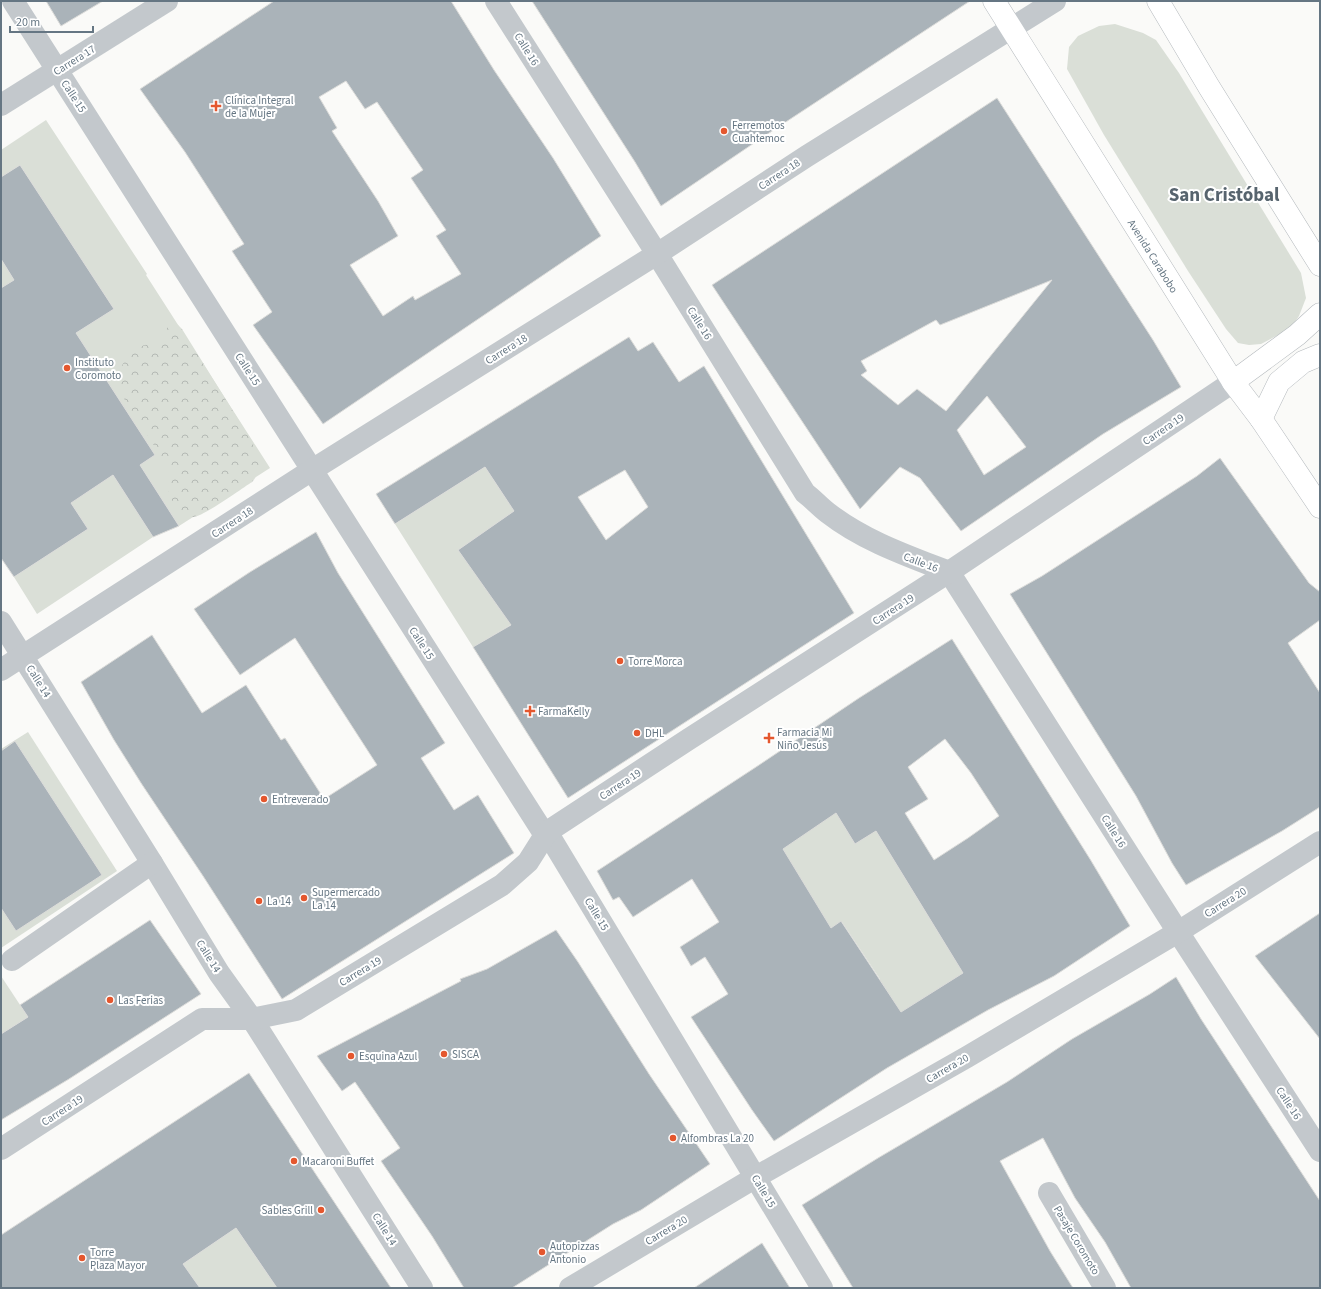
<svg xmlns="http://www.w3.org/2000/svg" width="1321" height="1289" font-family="'Source Sans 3',sans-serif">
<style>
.green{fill:#dadfd7}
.forest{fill:url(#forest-crowns)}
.building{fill:#aab3b9;stroke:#dcdcda;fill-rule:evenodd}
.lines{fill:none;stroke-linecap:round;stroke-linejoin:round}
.major-casing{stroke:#b5babe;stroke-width:23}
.minor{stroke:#c3c8cc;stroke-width:22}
.major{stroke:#fff;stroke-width:22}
.poi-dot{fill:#e4572e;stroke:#fff;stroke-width:1.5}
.labels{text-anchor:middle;stroke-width:4;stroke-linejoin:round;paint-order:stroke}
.street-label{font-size:11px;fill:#657683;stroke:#fff}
.poi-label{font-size:11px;fill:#657683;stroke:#fff;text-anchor:start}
.town-label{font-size:19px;font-weight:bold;fill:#57646e;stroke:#fff}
</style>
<defs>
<pattern id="forest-crowns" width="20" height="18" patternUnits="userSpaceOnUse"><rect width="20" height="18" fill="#dadfd7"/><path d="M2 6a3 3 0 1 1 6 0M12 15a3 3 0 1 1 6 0" fill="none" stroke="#b4b9b4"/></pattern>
</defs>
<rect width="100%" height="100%" fill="#fafaf8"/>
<g class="green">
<polygon points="1115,24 1143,33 1156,40 1179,73 1301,273 1306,298 1299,316 1291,328 1261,344 1249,345 1238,343 1226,329 1188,271 1104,135 1067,69 1069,47 1078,36 1099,26"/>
<polygon points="46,120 147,274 146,275 270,468 179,526 140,465 155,455 76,333 114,309 20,165 1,177 1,150"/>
<polygon points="1,259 14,280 1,288"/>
<polygon points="485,467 514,511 458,550 512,624 473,647 395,524"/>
<polygon points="113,475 153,537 37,614 14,577 88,529 67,497 83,495"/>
<polygon points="28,732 117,871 1,948 1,749"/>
<polygon points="835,811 855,844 876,831 963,973 896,1016 866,989 880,979 842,922 813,941 783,848"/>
<polygon points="1,976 28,1017 1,1034"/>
<polygon points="236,1228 277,1288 200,1288 183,1264"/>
</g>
<path class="forest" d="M171,323L178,325L182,329L251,440C258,454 264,469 252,482C241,489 203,517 193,517C185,517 180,512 175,506C171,499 168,493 168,485L172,481L173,475L121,394L116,376C124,361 134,345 153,343C159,342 162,345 168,341L167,328Z"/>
<g class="building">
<polygon points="46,1 103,1 61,26"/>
<path d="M274,1H451L494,70L553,158L601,236L323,424L253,325L272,312L232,251L244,244L185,152L140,89ZM346,81L365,109L377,102L423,170L411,178L446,230L436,236L461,274L415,300L413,296L383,316L350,265L398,236L378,201L332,131L337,128L319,97Z"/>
<polygon points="532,1 970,1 766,135 661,206 635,162"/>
<path d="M997,98L1153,340L1181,387L1103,434L961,531L920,478L900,467L860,509L712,285ZM1052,280L946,411L917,389L898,405L861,375L867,371L861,361L936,320L940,325ZM987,396L1026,447L984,475L957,430Z"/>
<polygon points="20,165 114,309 76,333 155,455 140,465 179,526 153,537 113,475 71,503 88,529 14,577 1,558 1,288 14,280 1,259 1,177"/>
<path d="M629,337L638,351L653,342L679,382L704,366L854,613L568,798L473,647L511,625L458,550L514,511L485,467L395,524L376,494ZM625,470L648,507L606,540L578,497Z"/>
<polygon points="1220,458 1309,583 1320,592 1320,620 1288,643 1320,693 1320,807 1282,831 1186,885 1172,863 1136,796 1010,594 1042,576 1197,476"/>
<polygon points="316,532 338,573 445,743 421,758 454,810 478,795 514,853 282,999 203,876 141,783 114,740 81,682 152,635 202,713 246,685 281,740 285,738 324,799 377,765 295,638 240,675 194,609 250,572"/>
<path d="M952,639L1090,859L1130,926L1054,976L988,1010L887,1068L774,1141L752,1110L691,1017L728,994L705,957L691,966L680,947L719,922L692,879L633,917L619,897L613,900L597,871L756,767L859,698ZM945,739L971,773L999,816L968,838L934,860L905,813L928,799L908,767ZM836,813L855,844L876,831L963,973L901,1012L841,921L831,928L783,849Z"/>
<polygon points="15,741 102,875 16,931 1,908 1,751"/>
<polygon points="1320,913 1320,1039 1255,956"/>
<polygon points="150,920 201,994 69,1079 1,1120 1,1034 28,1017 20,1005"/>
<polygon points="556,930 578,962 649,1074 710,1164 641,1210 613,1224 512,1288 464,1288 432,1236 381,1161 400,1148 355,1082 342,1091 317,1056 461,981 460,979 487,969"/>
<polygon points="1176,977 1201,1019 1320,1201 1320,1288 1131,1288 1105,1242 1075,1198 1043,1138 1000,1161 1050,1251 1073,1288 853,1288 802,1205 878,1158 1007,1082 1072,1039 1150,994"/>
<polygon points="249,1073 391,1288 277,1288 236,1228 183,1264 200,1288 1,1288 1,1235"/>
<polygon points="762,1243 790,1288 694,1288"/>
</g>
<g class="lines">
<g class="major-casing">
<g id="major">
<polyline points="994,1 1233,382 1261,419 1320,507"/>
<polyline points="1158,1 1209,87 1320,265"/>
<polyline points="1233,382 1297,335 1320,314"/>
<polyline points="1261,419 1279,382 1303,362 1320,355"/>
</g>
</g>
<g class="minor">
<path d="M13,1C189,277 365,553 541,829L547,832L822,1288"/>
<path d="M496,1L657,254L805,493C813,499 820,507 828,513C864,541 908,556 949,572L1178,932L1320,1151"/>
<polyline points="1,105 167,1"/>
<polyline points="1,622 152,863 219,973 252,1019 422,1288"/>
<polyline points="1,670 312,470 657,254 807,156 1055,1"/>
<polyline points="12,960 152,863"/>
<polyline points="1,1149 202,1019 252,1019 296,1010 502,885 528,862 547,832 689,739 949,572 1233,382"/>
<polyline points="1049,1193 1105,1288"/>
<polyline points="570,1288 756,1177 967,1057 1178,932 1320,842"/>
</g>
<use href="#major" class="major"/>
</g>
<g class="poi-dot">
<path d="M214 100h4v4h4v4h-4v4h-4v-4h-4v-4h4z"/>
<circle cx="724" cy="131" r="4"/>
<circle cx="67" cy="368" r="4"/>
<circle cx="620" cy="661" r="4"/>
<path d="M528 705h4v4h4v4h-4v4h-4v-4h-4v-4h4z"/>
<circle cx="637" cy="733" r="4"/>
<path d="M767 732h4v4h4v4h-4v4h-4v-4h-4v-4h4z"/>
<circle cx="264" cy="799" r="4"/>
<circle cx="304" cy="898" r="4"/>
<circle cx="259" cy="901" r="4"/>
<circle cx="110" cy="1000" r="4"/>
<circle cx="444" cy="1054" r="4"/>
<circle cx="351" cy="1056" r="4"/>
<circle cx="673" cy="1138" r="4"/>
<circle cx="294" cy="1161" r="4"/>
<circle cx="321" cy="1210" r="4"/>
<circle cx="542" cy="1252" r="4"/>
<circle cx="82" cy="1258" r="4"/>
</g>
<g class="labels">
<g class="street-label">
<text transform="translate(527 49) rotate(58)" y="4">Calle 16</text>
<text transform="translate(74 60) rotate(-32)" y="4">Carrera 17</text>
<text transform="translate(74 96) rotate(57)" y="4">Calle 15</text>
<text transform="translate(779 174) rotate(-33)" y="4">Carrera 18</text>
<text transform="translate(1153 256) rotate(58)" y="4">Avenida Carabobo</text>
<text transform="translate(700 323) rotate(58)" y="4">Calle 16</text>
<text transform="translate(506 349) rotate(-32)" y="4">Carrera 18</text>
<text transform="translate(248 369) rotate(57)" y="4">Calle 15</text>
<text transform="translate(1163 429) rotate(-34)" y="4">Carrera 19</text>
<text transform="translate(232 522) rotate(-33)" y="4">Carrera 18</text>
<text transform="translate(921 562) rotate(21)" y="4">Calle 16</text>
<text transform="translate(893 609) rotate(-33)" y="4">Carrera 19</text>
<text transform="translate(422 643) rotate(57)" y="4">Calle 15</text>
<text transform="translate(39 681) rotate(58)" y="4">Calle 14</text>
<text transform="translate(620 784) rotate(-33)" y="4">Carrera 19</text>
<text transform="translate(1114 831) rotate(58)" y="4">Calle 16</text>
<text transform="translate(1225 902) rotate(-32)" y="4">Carrera 20</text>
<text transform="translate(597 914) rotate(59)" y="4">Calle 15</text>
<text transform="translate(209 956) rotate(58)" y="4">Calle 14</text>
<text transform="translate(360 971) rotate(-31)" y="4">Carrera 19</text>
<text transform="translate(947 1068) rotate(-30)" y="4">Carrera 20</text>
<text transform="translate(1289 1103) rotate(57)" y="4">Calle 16</text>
<text transform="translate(62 1110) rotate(-33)" y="4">Carrera 19</text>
<text transform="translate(764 1191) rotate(59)" y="4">Calle 15</text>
<text transform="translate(385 1229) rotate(58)" y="4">Calle 14</text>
<text transform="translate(666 1230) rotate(-31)" y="4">Carrera 20</text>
<text transform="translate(1077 1240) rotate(59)" y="4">Pasaje Coromoto</text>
</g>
<g class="poi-label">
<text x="225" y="104">Clínica Integral<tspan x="225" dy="13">de la Mujer</tspan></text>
<text x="732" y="129">Ferremotos<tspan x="732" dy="13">Cuahtemoc</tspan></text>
<text x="75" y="366">Instituto<tspan x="75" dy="13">Coromoto</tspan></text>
<text x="628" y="665">Torre Morca</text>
<text x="538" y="715">FarmaKelly</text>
<text x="777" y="736">Farmacia Mi<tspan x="777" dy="13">Niño Jesús</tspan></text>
<text x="645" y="737">DHL</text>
<text x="272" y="803">Entreverado</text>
<text x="312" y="896">Supermercado<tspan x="312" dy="13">La 14</tspan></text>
<text x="267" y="905">La 14</text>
<text x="118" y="1004">Las Ferias</text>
<text x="452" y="1058">SISCA</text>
<text x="359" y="1060">Esquina Azul</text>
<text x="681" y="1142">Alfombras La 20</text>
<text x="302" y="1165">Macaroni Buffet</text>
<text x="313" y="1214" text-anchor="end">Sables Grill</text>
<text x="550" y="1250">Autopizzas<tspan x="550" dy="13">Antonio</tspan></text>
<text x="90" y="1256">Torre<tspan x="90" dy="13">Plaza Mayor</tspan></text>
</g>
<g class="town-label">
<text x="1224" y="201">San Cristóbal</text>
</g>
</g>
<rect width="1321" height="1289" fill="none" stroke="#657683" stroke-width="4"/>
<path d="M10 26v6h83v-6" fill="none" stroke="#657683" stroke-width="2"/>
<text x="16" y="26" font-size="12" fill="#657683" stroke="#ffffff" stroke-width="3" paint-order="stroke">20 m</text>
</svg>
